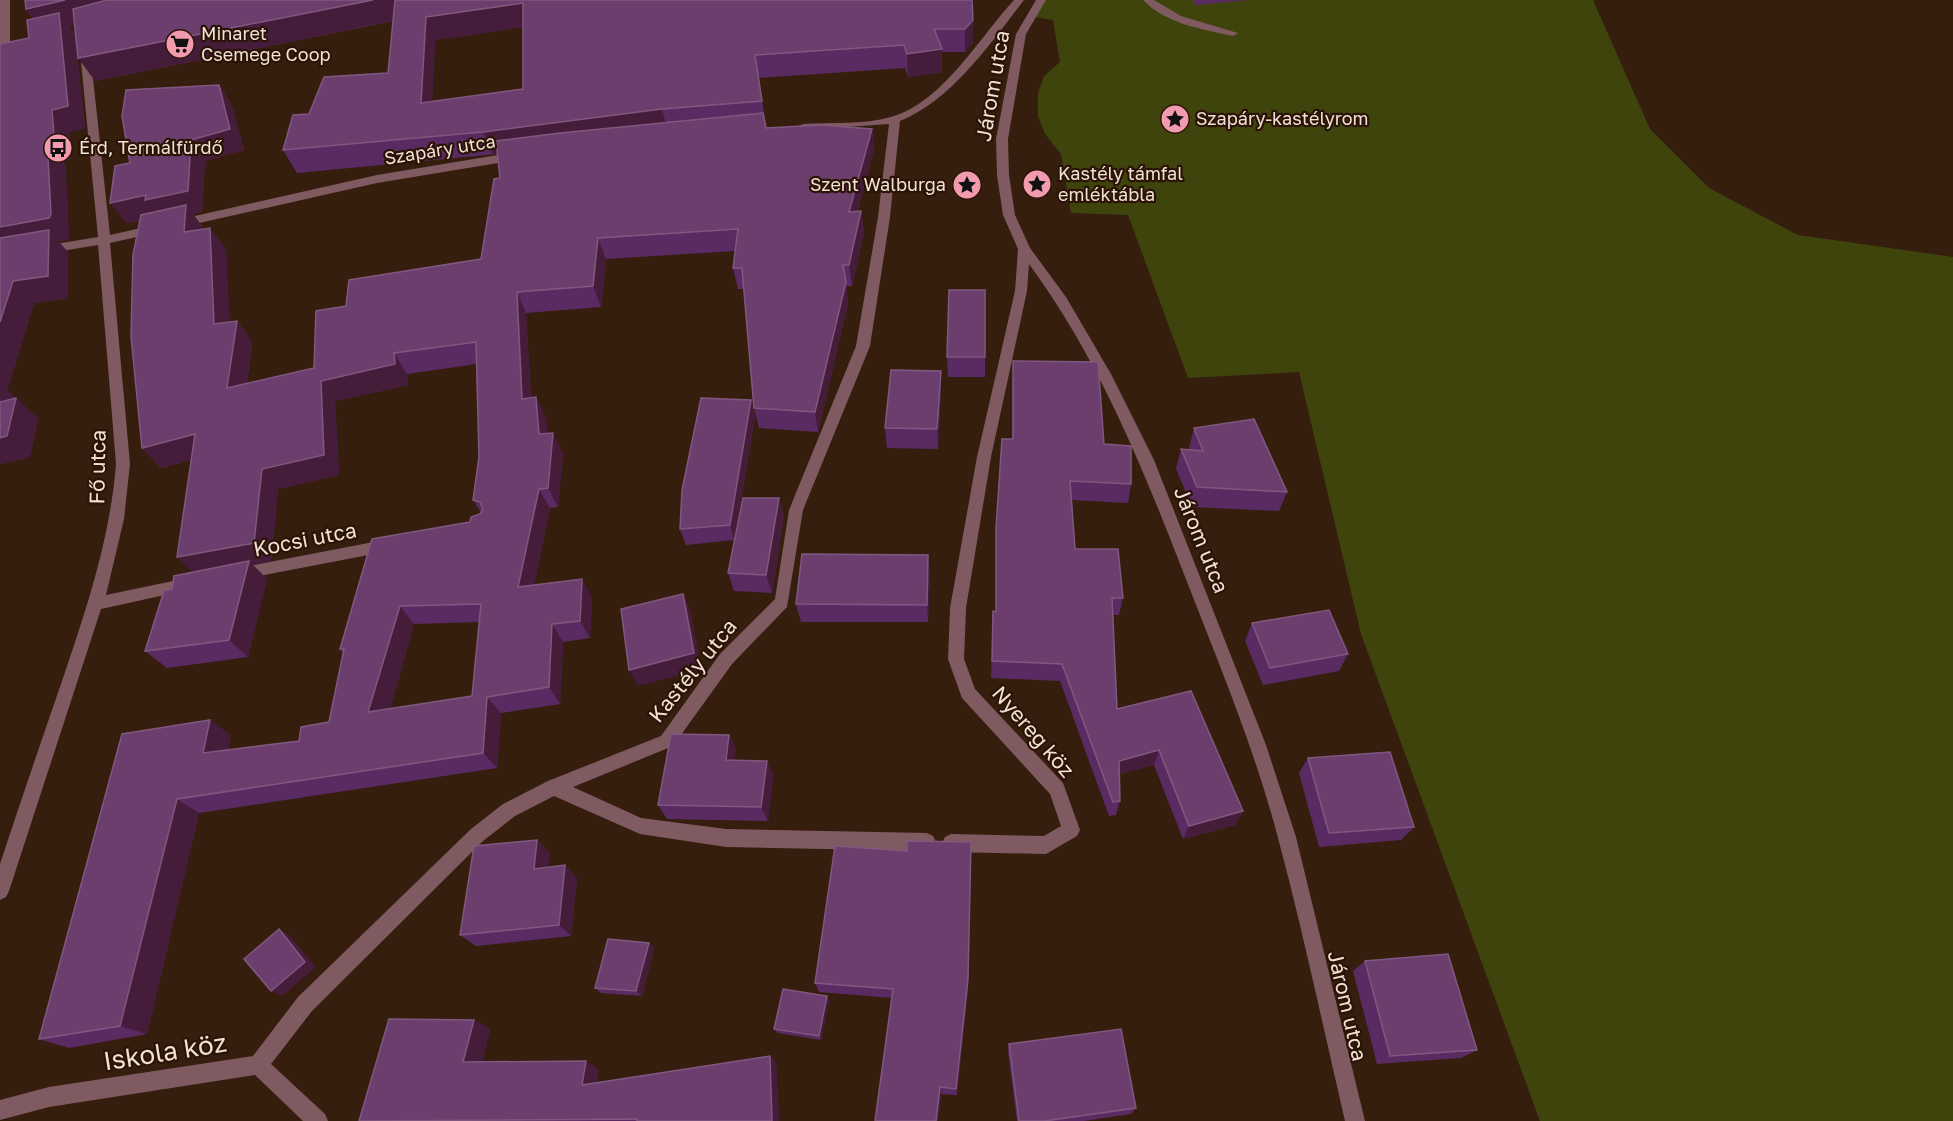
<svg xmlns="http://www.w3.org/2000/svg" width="1953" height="1121" font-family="'Golos Text',sans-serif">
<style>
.green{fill:#3e440c}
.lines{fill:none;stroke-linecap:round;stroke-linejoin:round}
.minor{fill:#805a61;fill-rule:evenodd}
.wall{fill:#5a2b62;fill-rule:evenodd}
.shaded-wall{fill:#451d3b}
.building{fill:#6b3e6e;stroke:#80587f;stroke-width:1.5;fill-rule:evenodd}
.labels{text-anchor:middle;stroke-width:4.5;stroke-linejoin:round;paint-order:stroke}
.far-poi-label{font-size:18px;fill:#f1e1d7;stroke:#2b1405;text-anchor:start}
.far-street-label{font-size:18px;fill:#f1e1d7;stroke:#2b1405}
.street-label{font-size:21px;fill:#f1e1d7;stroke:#2b1405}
.near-street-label{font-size:26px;fill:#f1e1d7;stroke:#2b1405}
</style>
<rect width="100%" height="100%" fill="#351e0e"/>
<polygon class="green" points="1041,0 1593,0 1650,129 1709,188 1798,235 1953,257 1953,1121 1540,1121 1361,634 1299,372 1188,378 1128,215 1071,213 1061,154 1045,134 1038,116 1038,93 1044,76 1060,62 1053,20 1029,16"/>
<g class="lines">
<g class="minor">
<polygon points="0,0 10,0 10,47 5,50 0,47"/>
<path d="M1014,0H1024C991,43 951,101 900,121L890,217L870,346L803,510L787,607L732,664L673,746L573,787L641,818L726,829L927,833L933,836L936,842L933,848L927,851L726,847L640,834L554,796L515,816L483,841L312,1011L271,1064L325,1114L328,1121H303L255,1075L49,1107L0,1120V1100L49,1087L253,1056L298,997L471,829L503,804L548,781L661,736L720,654L775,599L789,510L856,346L878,217L889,124L803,130L798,127L803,124C832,122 863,125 891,117C942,103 979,38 1014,0Z"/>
<path d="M1036,0H1046L1026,34L1008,139L1009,175L1015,215L1030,248L1066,297L1111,374L1154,460L1266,745L1296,837L1365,1121H1345C1323,1027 1303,931 1278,838C1254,746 1216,657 1182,569C1140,461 1098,358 1029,264L1027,291L991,457L966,608L964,659L975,689L1063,783L1080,830L1077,836L1046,854L951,852L945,849L942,843L945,837L951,834L1044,836L1061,826L1050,794L962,698L948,659L950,608L977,457L1015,291L1018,249L1003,215L997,175L996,139L1016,34Z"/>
<path d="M1143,0H1154L1181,16L1238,33L1233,36C1202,29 1166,24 1143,0Z"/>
<path d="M85,48L90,51L110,235L377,175L516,152L522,156L516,160L377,183L110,243L130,464L124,519L106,595L192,577L197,578L200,583L197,588L192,589L101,609L9,891L6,897L0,900V864C20,803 41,742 62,681C86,610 110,540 116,464L98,245L43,254L37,250L43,246L98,237L80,51Z"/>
<polygon points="389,539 394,541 396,545 394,549 389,551 239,580 234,578 231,574 234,570 239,568"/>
</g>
</g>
<g class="wall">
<path d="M972,0L973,43L965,52H942V72L908,77L905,68L759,78L766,127L872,129L874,150L857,212L861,211L864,233L852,286H846L848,303L818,432L759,428L754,408L744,289H738L733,268L735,251L606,259L601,307L526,313L531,398L546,417L547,433L563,453L558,507L550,508L534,585L592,597L590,638L563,642L560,704L501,713L497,768L199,813L147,1034L69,1048L39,1039L210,720L231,736L228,750L299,741L329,722L343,653L340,649L470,522L481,512L473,500L479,457L476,364L407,374L408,385L335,401L339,475L278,489L271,561L253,565L267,579L248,657L167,668L145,651L172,589L193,572L191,460L161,468L142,448L140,221L126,223L130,163L219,85L232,106L244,150L205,161L202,212L193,214L202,226V230L226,249L229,322L237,321L252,342L247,383L314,368L346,306L481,259L500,178L497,154L297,173L283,150L309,114L388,73L393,21L95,81L75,24L69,26L75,35L85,128L69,132L71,159L65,161L69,236L68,240L58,241L68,252V298L34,303L7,391L15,397L14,398H16L38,419L30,457L0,464V44L29,38L33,19L26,9ZM523,27V89L432,101L435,40ZM479,622L472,696L390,709L414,624Z"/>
<polygon points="1193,0 1250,0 1195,5"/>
<polygon points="985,290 985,377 948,377 947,357"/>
<polygon points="1013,361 1104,444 1131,484 1128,503 1072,500 1075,549 1123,598 1119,615 1113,615 1117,709 1243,811 1235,825 1183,839 1154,765 1119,774 1120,801 1116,815 1109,816 1060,681 991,678 993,611 996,612 996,528 1012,439"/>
<polygon points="941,391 938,449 887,448 885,428"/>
<polygon points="751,400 755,417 734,540 686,545 680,529"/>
<polygon points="1194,428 1287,492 1279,511 1192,507 1176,469 1181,449 1190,450 1189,448"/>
<polygon points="779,498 784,517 772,593 734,591 728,573"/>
<polygon points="930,573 928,622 801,622 796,604"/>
<polygon points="1252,623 1348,654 1339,671 1263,685 1245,641"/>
<polygon points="729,735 736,750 734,760 773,775 768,821 667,819 658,805"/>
<polygon points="1308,758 1414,827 1401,840 1319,847 1299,773"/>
<polygon points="537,840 550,853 548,867 577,878 571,936 476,946 460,935"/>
<polygon points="907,851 968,988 957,1095 941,1094 938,1121 875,1121 892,998 819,992 815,983"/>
<polygon points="649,943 654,948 642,996 601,993 595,988"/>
<polygon points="1365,961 1477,1050 1461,1058 1377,1064 1353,971"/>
<polygon points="827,996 829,1001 821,1040 778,1033 774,1029"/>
<polygon points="474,1020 490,1029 482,1062 598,1069 596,1083 770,1056 776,1064 779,1121 359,1121"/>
<polygon points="1009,1044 1136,1108 1131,1114 1084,1121 1017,1121 1008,1052"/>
</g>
<g class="shaded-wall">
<polygon points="65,0 177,0 69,26 75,35 85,128 69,132 71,159 65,161 69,236 68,240 58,241 68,252 68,298 34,303 7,391 15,397 8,425 0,418 0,227 47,139 43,32 26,9"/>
<polygon points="373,0 397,0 405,18 95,81 78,58"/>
<polygon points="523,3 531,26 435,40 431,126 421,103 426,17"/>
<polygon points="973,20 973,43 965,52 965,29"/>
<polygon points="942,49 942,72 908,77 907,54"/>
<polygon points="755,55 759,78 766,124 762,101"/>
<polygon points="219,85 232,106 244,150 205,161 202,212 193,214 202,226 200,254 158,217 126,223 110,203 191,140"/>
<polygon points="662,109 668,132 493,155 483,132"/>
<polygon points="872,129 874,150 851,233 849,212"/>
<polygon points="861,211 864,233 852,286 849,265"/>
<polygon points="210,228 226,249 231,345 214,324"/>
<polygon points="598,238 606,259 601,307 593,286"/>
<polygon points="846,282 848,303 818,432 815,412"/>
<polygon points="517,292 526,313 532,419 522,399"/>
<polygon points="237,321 252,342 243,408 227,388"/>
<polygon points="394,353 407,374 408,385 335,401 339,475 278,489 271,561 253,565 267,579 248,657 229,640 197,576 177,557 262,469 321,381"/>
<polygon points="941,371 941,391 938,449 937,429"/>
<polygon points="536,397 546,417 549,454 539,434"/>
<polygon points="16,398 38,419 30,457 0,464 0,438"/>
<polygon points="751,400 755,417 734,540 730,525"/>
<polygon points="553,433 563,453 558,507 548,488"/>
<polygon points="195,434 213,454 161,468 142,448"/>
<polygon points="539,489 550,508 530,605 518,587"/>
<polygon points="779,498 784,517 772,593 766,575"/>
<polygon points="928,555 930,573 928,622 927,605"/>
<polygon points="582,579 592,597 590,638 580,621"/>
<polygon points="683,594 691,612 701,670 638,686 629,670"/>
<polygon points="400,606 414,624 385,728 368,712"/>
<polygon points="552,624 563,642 560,704 549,687"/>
<polygon points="487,697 501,713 497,768 483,753"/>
<polygon points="210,720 231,736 225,768 203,753"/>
<polygon points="729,735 736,750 732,775 726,760"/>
<polygon points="1159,750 1154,765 1115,775 1119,761"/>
<polygon points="767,761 773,775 768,821 761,807"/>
<polygon points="177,799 199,813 147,1034 120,1026"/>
<polygon points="1243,811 1235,825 1183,839 1189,826"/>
<polygon points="537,840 550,853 547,881 534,869"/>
<polygon points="971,855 968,988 957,1095 956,1089"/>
<polygon points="565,865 577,878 571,936 559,925"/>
<polygon points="279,929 289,935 316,967 282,996 271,991"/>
<polygon points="649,943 654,948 642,996 636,991"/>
<polygon points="827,996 829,1001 821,1040 819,1036"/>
<polygon points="474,1020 490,1029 480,1069 463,1062"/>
<polygon points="770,1056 776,1064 779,1121 772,1121"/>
<polygon points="586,1061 598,1069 594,1092 582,1085"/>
<polygon points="940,1087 941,1094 938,1121 936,1121"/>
</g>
<g class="building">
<polygon points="25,0 65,0 26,9"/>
<polygon points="107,0 373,0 78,58 73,9"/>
<path d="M395,0H972L973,20L965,29H934L942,49L907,54L904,45L755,55L762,101L662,109L483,132L283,150L293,115L309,114L324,77L388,73ZM523,3V89L421,103L426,17Z"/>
<polygon points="59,13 68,106 52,110 54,137 47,139 51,214 49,218 0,227 0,44 29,38 27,20"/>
<polygon points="219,85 230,129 191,140 188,191 145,200 146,195 110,203 115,166 130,163 122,116 126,90"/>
<path d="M763,113L766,128L821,125L872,129L849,212L861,211L849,265H843L846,282L815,412L754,408L742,268H733L738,229L598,238L593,286L517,292L522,399L536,397L539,434L553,433L548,488L539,489L518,587L582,579L580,621L552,624L549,687L487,697L483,753L177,799L120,1026L39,1039L122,734L210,720L203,753L299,741L301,727L329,722L344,649H340L372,539L470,522L471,517L480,514L483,509L480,502L473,500L479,457L476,342L394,353L395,364L321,381L324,455L262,469L254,543L177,557L195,434L142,448L131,336L133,255L141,215L186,205L184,232L210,228L214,324L237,321L227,388L314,368L316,311L346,306L349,280L481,259L494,179L500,178L496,141L560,133ZM481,604L472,696L368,712L400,606Z"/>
<polygon points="49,230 48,276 13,281 0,322 0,238"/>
<polygon points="949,290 985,290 985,357 947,357"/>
<polygon points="1013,361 1098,362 1104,444 1131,446 1131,484 1070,481 1075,549 1118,549 1123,598 1112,598 1117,709 1191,691 1243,811 1189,826 1159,750 1119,761 1120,801 1113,802 1062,664 992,661 993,611 996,612 996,528 1002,439 1013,439"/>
<polygon points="891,370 941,371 937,429 885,428"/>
<polygon points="16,398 7,436 0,438 0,402"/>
<polygon points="701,398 751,400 730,525 680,529 682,490"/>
<polygon points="1254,419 1287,492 1197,487 1181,449 1203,451 1194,428"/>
<polygon points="743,498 779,498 766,575 728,573"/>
<polygon points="802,554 928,555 927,605 796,604"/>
<polygon points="249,561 229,640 145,651 164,591 172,589 174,576"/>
<polygon points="683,594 694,653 629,670 621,609"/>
<polygon points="1329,610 1348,654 1270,668 1252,623"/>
<polygon points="671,734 729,735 726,760 767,761 761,807 658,805"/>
<polygon points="1390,752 1414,827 1329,833 1308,758"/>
<polygon points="537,840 534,869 565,865 559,925 460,935 474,846"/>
<polygon points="907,841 971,842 968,979 956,1089 940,1087 936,1121 875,1121 893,989 815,983 835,846 907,851"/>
<polygon points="279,929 305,962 271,991 244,959"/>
<polygon points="608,939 649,943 636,991 595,988"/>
<polygon points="1448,954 1477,1050 1390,1056 1365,961"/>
<polygon points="783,989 827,996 819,1036 774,1029"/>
<polygon points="389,1019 474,1020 463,1062 586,1061 582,1085 770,1056 772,1121 637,1121 637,1119 359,1121"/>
<polygon points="1121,1029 1136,1108 1045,1121 1019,1121 1009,1044"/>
</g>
<defs>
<g id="supermarket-disc" transform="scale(1.5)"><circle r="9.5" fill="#f29aae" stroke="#2b1405"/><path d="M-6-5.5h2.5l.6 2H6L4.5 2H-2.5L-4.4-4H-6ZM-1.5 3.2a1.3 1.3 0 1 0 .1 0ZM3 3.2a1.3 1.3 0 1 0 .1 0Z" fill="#111"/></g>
<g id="sight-disc" transform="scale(1.5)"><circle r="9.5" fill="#f29aae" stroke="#2b1405"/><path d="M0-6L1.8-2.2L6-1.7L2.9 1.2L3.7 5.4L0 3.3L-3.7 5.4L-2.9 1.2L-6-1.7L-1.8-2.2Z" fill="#111"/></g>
<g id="bus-disc" transform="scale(1.5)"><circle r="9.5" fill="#f29aae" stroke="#2b1405"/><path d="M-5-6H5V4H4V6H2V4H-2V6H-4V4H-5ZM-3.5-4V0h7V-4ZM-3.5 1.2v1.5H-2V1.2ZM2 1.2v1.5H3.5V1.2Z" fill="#111"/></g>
</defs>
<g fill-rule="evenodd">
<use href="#supermarket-disc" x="180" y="44"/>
<use href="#sight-disc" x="1175" y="119"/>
<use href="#bus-disc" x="58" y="148"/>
<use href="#sight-disc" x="1037" y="184"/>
<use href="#sight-disc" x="967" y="185"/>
</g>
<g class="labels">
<g class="far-poi-label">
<text x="201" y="40">Minaret<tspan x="201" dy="21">Csemege Coop</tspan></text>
<text x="1196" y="125">Szapáry-kastélyrom</text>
<text x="79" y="154">Érd, Termálfürdő</text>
<text x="1058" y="180">Kastély támfal<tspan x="1058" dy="21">emléktábla</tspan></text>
<text x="946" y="191" text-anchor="end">Szent Walburga</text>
</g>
<g class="far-street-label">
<text transform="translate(440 150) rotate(-9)" y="6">Szapáry utca</text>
</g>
<g class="street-label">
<text transform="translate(993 86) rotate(-80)" y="7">Járom utca</text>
<text transform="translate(98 467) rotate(-89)" y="7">Fő utca</text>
<text transform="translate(305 540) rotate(-11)" y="7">Kocsi utca</text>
<text transform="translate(1201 540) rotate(68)" y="7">Járom utca</text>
<text transform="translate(693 671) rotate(-51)" y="7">Kastély utca</text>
<text transform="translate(1033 732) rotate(49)" y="7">Nyereg köz</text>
<text transform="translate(1347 1006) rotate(77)" y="7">Járom utca</text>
</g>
<g class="near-street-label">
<text transform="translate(165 1052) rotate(-9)" y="9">Iskola köz</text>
</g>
</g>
</svg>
